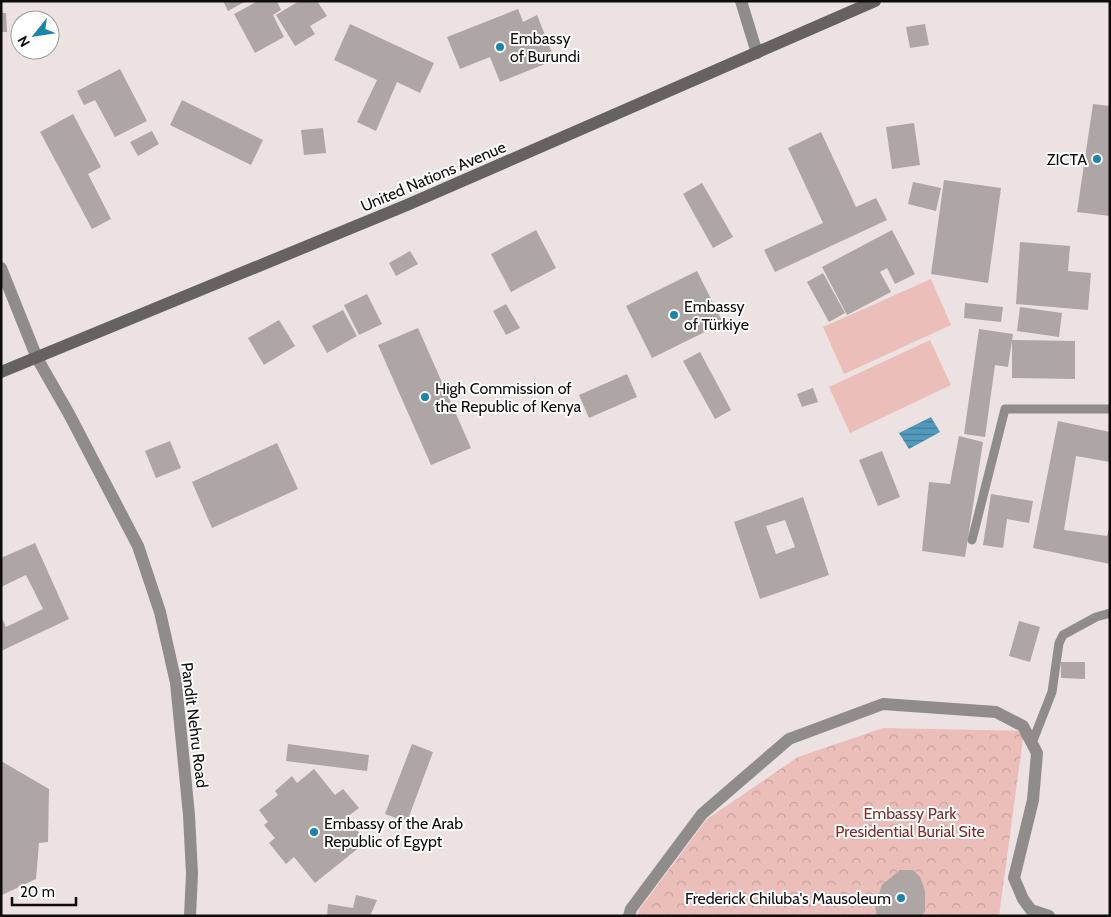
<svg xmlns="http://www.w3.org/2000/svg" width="1111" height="917" font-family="Cabin,sans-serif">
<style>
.park{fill:url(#park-crowns)}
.pitch{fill:#ebbeb9}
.water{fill:url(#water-rules)}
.building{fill:#aea6a5;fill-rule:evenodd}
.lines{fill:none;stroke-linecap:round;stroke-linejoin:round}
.service{stroke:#908c8c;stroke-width:9}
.minor{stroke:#908c8c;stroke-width:12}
.secondary{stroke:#676262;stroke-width:12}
.poi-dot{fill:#1985ad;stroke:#fff;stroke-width:2}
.labels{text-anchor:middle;stroke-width:4;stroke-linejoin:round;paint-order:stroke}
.poi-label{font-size:16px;fill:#0f0c0c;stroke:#fff;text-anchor:start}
.street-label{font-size:16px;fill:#0f0c0c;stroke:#fff}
.park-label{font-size:16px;fill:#812d2a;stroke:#fff}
</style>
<defs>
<pattern id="park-crowns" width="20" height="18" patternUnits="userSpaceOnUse" patternTransform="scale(1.25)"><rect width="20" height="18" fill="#ebbeb9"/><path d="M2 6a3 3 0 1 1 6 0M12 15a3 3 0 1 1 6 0" fill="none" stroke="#c8a29e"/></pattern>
<pattern id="water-rules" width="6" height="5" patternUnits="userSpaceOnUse" patternTransform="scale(1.25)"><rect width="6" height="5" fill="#519abb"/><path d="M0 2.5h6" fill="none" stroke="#427c96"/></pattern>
</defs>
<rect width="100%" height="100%" fill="#ebe2e1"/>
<polygon class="park" points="883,728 1024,731 999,916 637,916 639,910 707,819 798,757"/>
<g class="pitch">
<polygon points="931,279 951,325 844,374 823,327"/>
<polygon points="930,340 951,385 850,433 829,387"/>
</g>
<polygon class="water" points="931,417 940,432 909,449 899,433"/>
<g class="building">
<polygon points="223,1 246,1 228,11"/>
<polygon points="258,1 277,1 281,10 273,15 284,37 255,53 234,14"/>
<polygon points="299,1 317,1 327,16 310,26 315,34 295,46 276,15"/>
<polygon points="518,9 523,22 537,15 555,60 500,82 490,57 460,69 447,37"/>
<polygon points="1,13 6,13 7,32 1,32"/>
<polygon points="350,24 434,63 420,93 397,82 376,131 357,122 377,80 334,60"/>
<polygon points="925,24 929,45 910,48 906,27"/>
<polygon points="120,69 147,121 115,137 95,100 84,105 77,91"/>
<polygon points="182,100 263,140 251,165 170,125"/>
<polygon points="1093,104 1110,106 1110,216 1077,212"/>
<polygon points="73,114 101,167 88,174 111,219 92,229 40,132"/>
<polygon points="914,123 920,165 892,169 886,127"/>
<polygon points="323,128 326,153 304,155 301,130"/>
<polygon points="152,131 159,144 138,156 130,142"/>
<polygon points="821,132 856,207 876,198 887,220 775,272 764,250 823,223 788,148"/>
<polygon points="944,180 1001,188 988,283 931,274"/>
<polygon points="913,182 941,188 936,211 908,204"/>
<polygon points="702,183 733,237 713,248 683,194"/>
<polygon points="536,230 556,268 511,292 491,254"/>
<polygon points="892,230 915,274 895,284 887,268 880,272 891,292 847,315 822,267"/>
<polygon points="1020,242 1070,246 1068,271 1091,273 1088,310 1016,304"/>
<polygon points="410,251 418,264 396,276 389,263"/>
<polygon points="697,271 723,323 652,358 626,306"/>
<polygon points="823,273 845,313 829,322 807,282"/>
<polygon points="367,294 382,324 359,335 344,305"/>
<polygon points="965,303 1003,307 1001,322 964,318"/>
<polygon points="506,304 520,328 506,335 493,311"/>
<polygon points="1020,307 1062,313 1059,337 1017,331"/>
<polygon points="343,310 357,336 327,353 312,326"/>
<polygon points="279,320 295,346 264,365 248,338"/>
<polygon points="418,328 471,448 431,465 378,345"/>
<polygon points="979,329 1013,334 1008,367 995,365 985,437 964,434"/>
<polygon points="1012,340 1075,341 1075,379 1012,378"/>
<polygon points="700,352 731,410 715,419 683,361"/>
<polygon points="627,374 637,397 589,418 579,395"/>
<polygon points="813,388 818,402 802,407 797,394"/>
<polygon points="1058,421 1110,432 1110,462 1076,456 1064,530 1107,536 1110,525 1110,564 1033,548"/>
<polygon points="959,436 983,442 965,557 922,551 929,482 950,484"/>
<polygon points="170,441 181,468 156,478 145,451"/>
<polygon points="277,443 298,489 212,528 192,482"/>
<polygon points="882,451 900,497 878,506 859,460"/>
<polygon points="991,494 1033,501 1029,523 1007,519 1003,548 983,545"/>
<path d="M803,497L829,575L760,599L734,522ZM785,520L795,547L776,554L766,526Z"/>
<polygon points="35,543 69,619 1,651 1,616 6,627 43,609 26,575 1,587 1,558"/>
<polygon points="1019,621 1040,627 1030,662 1009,656"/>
<polygon points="1061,662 1085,662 1085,679 1061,678"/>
<polygon points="288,744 369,755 367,771 286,761"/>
<polygon points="412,744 433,752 407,822 385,814"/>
<polygon points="1,761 49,789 48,842 39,843 36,879 2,895"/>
<polygon points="314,769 335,795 343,789 359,808 347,817 366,842 315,883 294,857 286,864 269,843 275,838 264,825 268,822 259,810 278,795 275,791 292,776 297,783"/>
<polygon points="900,870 913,870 920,877 925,891 925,911 922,916 877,916 875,906 882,885"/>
<polygon points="356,895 377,900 370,916 327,916 328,904 353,908"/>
</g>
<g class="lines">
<g class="service">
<polyline points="972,540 1005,409 1110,409"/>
<polyline points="1032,743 1052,692 1059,643 1063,635 1096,617 1110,613"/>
</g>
<g class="minor">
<polyline points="741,1 757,53"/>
<polyline points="1,268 37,358 69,414 138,546 160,612 176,683 189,815 192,874 190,916"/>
<polyline points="629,916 631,909 702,814 789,739 883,704 996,712 1023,726 1037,753 1033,800 1014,878 1023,899 1031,910 1049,916"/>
</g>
<polyline class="secondary" points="1,372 407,205 875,1"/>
</g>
<g class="poi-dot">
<circle cx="500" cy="47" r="5"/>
<circle cx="1097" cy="159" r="5"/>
<circle cx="674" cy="315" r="5"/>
<circle cx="425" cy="397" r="5"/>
<circle cx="314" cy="832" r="5"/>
<circle cx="901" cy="898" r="5"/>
</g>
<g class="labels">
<g class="poi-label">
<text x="510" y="44">Embassy<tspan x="510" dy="18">of Burundi</tspan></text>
<text x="1087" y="165" text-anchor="end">ZICTA</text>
<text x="684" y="312">Embassy<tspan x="684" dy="18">of Türkiye</tspan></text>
<text x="435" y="394">High Commission of<tspan x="435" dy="18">the Republic of Kenya</tspan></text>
<text x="324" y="829">Embassy of the Arab<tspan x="324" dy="18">Republic of Egypt</tspan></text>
<text x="891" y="904" text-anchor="end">Frederick Chiluba's Mausoleum</text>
</g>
<g class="street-label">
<text transform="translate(433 176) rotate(-23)" y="6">United Nations Avenue</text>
<text transform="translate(195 725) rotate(83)" y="6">Pandit Nehru Road</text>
</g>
<g class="park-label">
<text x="910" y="819">Embassy Park<tspan x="910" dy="18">Presidential Burial Site</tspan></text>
</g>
</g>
<rect width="1111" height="917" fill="none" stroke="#0f0c0c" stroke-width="5"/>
<g transform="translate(35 35) rotate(240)"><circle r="24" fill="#ffffff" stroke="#9f9e9e"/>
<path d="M0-4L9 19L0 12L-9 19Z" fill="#1985ad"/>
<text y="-8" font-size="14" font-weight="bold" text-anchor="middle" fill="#0f0c0c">N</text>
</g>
<path d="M12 897v8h64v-8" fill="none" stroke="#0f0c0c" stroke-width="2.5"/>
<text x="20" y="897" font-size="15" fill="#0f0c0c" stroke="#ffffff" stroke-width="4" paint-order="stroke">20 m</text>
</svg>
